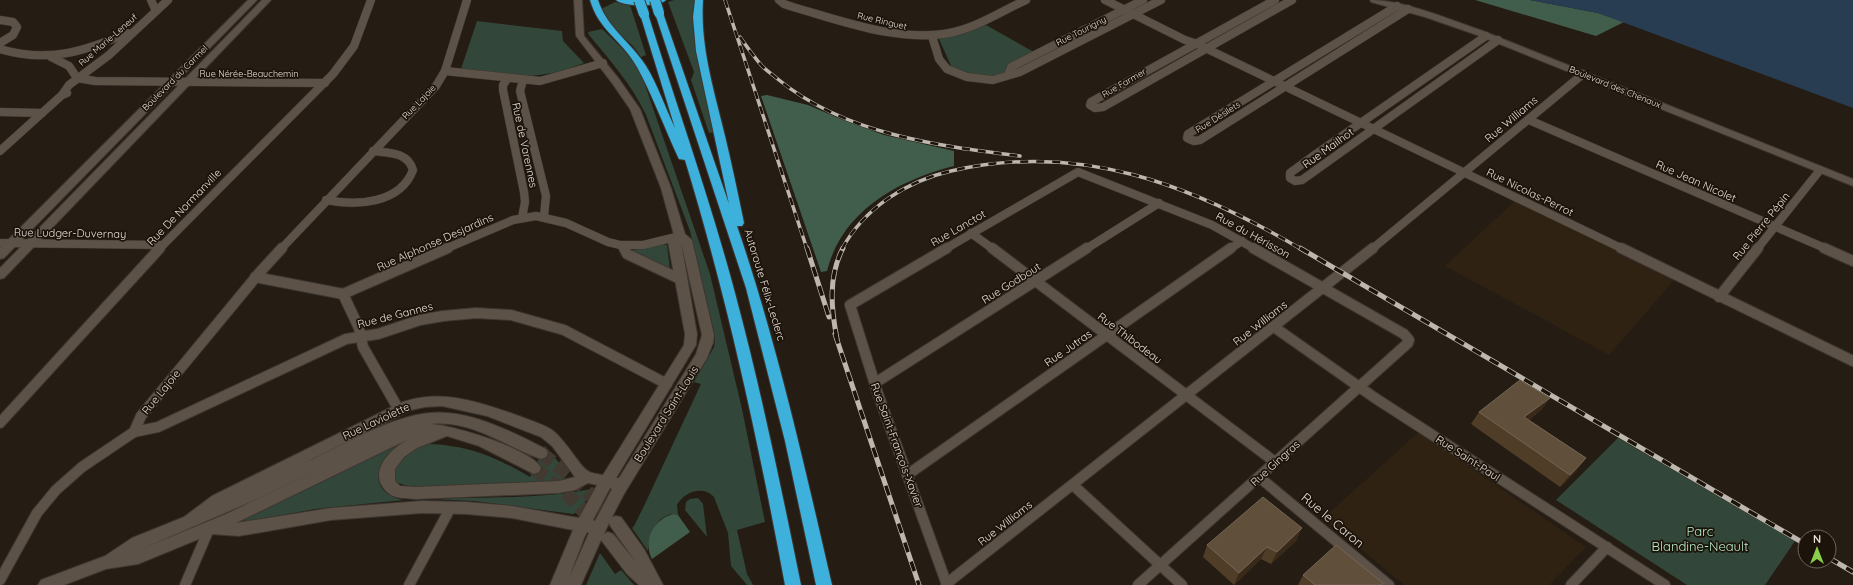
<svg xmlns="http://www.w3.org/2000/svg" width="1853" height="585" font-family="Quicksand,sans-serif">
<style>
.built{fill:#2f2213}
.green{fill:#324739}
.forest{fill:#415d4b}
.water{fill:#283d51}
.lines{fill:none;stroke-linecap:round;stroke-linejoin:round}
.secondary-tunnel{stroke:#423931;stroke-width:14;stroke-dasharray:14 6;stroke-linecap:butt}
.street-far1-casing{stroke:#3d3731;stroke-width:9}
.street-casing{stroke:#3d3731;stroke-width:12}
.secondary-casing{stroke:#3d3731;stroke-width:2}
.highway-casing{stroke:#3d3731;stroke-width:2}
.street-far1{stroke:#5d5247;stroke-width:8}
.street{stroke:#5d5247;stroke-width:10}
.secondary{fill:#5d5247;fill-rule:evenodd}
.highway{fill:#3db0dc;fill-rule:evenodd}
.rail-far1-casing{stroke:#bdb7af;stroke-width:3.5}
.rail-casing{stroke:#bdb7af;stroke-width:5}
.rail-far1{stroke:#1c130a;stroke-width:2.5;stroke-dasharray:8;stroke-linecap:butt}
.rail{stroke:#1c130a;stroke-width:3.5;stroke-dasharray:10;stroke-linecap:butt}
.highway-bridge-casing{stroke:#3d3731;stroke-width:12;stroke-linecap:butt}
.highway-bridge{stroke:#3db0dc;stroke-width:10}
.wall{fill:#503d28}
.shaded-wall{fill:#382918}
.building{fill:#604f3b;stroke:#756554}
.labels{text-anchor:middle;stroke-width:3.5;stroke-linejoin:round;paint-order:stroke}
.far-street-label{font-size:9px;fill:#e5dfd8;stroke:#1c130a}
.street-label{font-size:11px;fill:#e5dfd8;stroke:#1c130a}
.near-street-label{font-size:13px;fill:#e5dfd8;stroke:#1c130a}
.near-park-label{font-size:13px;fill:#b5ebc7;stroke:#1c130a}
</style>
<rect width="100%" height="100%" fill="#251c13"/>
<g class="built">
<polygon points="1516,200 1676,278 1609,355 1445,266"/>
<polygon points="1419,432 1586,547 1549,585 1404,585 1323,518"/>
</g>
<g class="green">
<polygon points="674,0 696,0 696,46 715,132 709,133 691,80 694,72 668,2"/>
<polygon points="615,2 630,5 646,55 641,57 633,46 611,26 601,9"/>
<polygon points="477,21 562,31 563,41 584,63 559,72 532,76 461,69"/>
<polygon points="986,25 1041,56 1001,76 996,81 953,70 939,39"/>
<path d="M602,29C619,45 633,57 643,79L710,274L742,409L765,522L737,530L747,574L753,585H747L731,566L728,533L714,497C703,485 684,492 677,505L678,515C659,510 648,535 648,551L632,528L634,526L643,508L701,384L694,382L714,347L715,336L690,231L646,115C632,85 610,60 589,35L588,32Z"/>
<polygon points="663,244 667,245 670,269 632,252 632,250"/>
<polygon points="1618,438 1795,541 1765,585 1687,585 1556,500"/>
<path d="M398,443L400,445C373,461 368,493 404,500L315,509L245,522L244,519Z"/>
<path d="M428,444C468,445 496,457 530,477L545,446L561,465L566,475L563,480L560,481L411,487L398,483L394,479C394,475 394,470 395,466C400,454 416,446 428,444Z"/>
<path d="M592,489L581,510L573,514L474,501L432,499C485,497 541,499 592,489Z"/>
<polygon points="698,498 703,504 707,537 685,510 686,502 690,499"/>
<polygon points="600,553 615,574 621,570 634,585 586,585"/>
</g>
<g class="forest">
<polygon points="1475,0 1530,0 1598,13 1624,22 1596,36"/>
<path d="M767,95L808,105L843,120L884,135L954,151V166C898,180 842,211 827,271L821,272L761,96Z"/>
<path d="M674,514L678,515L690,532L652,559C642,541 654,518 674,514Z"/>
</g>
<polygon class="water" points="1530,0 1853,0 1853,108 1598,13"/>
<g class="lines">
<g class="secondary-tunnel">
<polyline points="541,453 578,482 613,518"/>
<polyline points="534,468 568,495 594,522"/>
</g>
<g class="street-far1-casing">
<g id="street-far1">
<polyline points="151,0 156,11"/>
<path d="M779,0L784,4L793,7C842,21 902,44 954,32C979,26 1002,11 1026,0"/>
<polyline points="1105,0 1185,40 1197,44 1623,249"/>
<polyline points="1275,0 1091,102 1090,105 1095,108 1103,107 1292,0"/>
<polyline points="1397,6 1188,134 1187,138 1194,141 1200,140 1408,9"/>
<polyline points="0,20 13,22 17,27 13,35 0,43"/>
<polyline points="932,36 939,59 947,69 967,77 993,80 1020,72 1161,0"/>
<polyline points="1486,36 1316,154 1290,173 1290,178 1295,181 1302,180 1498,40"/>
<path d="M0,49C47,63 84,52 127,33"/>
<polyline points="51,57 69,66 77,78"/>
<polyline points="445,71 540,81 603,63"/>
<polyline points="1009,73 1011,67 1143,0"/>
<polyline points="77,78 95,81 325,83"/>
<polyline points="508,78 503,85 503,90 524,192 525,202 522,218"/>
<polyline points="523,80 520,91 546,196 544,216"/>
<polyline points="62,95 69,85 109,55 168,0"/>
<polyline points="0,112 42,113"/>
<polyline points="1529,120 1827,249"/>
<polyline points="0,151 62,95 67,93"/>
<path d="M326,200C357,206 400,204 413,170C408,152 389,153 373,151"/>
<polyline points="971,233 993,249"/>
<polyline points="0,243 163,245"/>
<polyline points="622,246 624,249"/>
<polyline points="159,249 333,74 354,46 371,0"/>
<polyline points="281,249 436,86 445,71 467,0"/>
<polyline points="445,249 513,220 536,216 566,223 608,242 620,245 643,245 680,236"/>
<polyline points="945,249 1078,172 1212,225 1255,249"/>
<polyline points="1086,249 1159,203"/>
<polyline points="1230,249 1242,241"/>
<polyline points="1372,249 1583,74"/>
<polyline points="1757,249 1820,170"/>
</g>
</g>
<g class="street-casing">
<g id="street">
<polyline points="624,248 627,254 680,279"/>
<polyline points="947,248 850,305 878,394 947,585"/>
<polyline points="992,248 1275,462"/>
<polyline points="1621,248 1853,361"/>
<polyline points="1824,248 1853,261"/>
<polyline points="255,277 343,294 448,248"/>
<polyline points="343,294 359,328 363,347 399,410"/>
<polyline points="1719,297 1758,248"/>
<polyline points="1274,327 1375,398 1665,585"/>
<polyline points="875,383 1087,248"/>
<polyline points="0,423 160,248"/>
<polyline points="134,432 158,427 346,339 378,334 420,320 443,316 476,313 511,315 564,330 667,384"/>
<polyline points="907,475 1231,248"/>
<polyline points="1259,477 1389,585"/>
<polyline points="1073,485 1182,585"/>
<polyline points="0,580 37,513 56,490 82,467 134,432 141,416 260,272 282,248"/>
<polyline points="946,584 1373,248"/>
<polyline points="185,585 209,529"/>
<polyline points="409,585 451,507"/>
<polyline points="1138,585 1408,343 1409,340 1404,334 1253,248"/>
<polyline points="1571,585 1607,547"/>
</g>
</g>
<g class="secondary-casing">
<g id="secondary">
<polygon points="248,0 257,0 4,258 0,259 0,248"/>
<polygon points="262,0 271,0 4,278 0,279 0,268"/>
<path d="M574,0H582L584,36L619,79L640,109L671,188L685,234L692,240L714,335L713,343L707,358L624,494L612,517L616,516L621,517L644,549L663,585H639L627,574L601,540L581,585H550L573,530L512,518L466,514L422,513L331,520L239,536L211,534L138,564L106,569L64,585H38L41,580L105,556L132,538L184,517L212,496L398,404C438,387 480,402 519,416C529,420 543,424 552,430C565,439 580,467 588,471C592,474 599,474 603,475L684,345L685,334L668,242L674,235L661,188L630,109L612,83L576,36ZM681,242L702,335L696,354L619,478H616L696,345L697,334ZM442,406L487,416L541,437L552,446L575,477L559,481L416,487L400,486L395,481V469L404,457L417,448L447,436L479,446L534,474L539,472L541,468C532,449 453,425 431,424C473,420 504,446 541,459L546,457L548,453L546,449C508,430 461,404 416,415C380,423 337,448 302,464L411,410L425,407ZM411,438C396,445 372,465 381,484C384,489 386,492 391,495C399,499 408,498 416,499L559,493L575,490L588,483L597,485L579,518L512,506L466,502L422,501L331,508L236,523ZM328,465L226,514L139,550L248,503ZM610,488L612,489L595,521L593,520ZM609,523L611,527L635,561L613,534L608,532L604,534ZM587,532L589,533L569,578L584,538Z"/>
<path d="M1370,0C1405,0 1450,20 1483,31L1853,179V186L1477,35L1425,17L1371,2Z"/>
</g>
</g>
<g class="highway-casing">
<g id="highway">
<path d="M590,0H598C607,28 631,42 646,66C658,85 665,108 675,128L640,14L644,11L648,14C677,107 710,199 735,293C761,390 781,487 801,585H785C758,440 728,301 685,160L679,159L678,157C665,129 652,94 637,67C622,40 599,31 590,0Z"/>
<path d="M616,0H666C659,7 623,7 616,0Z"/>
<path d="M695,0H703C700,47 714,90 725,136C732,165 738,194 744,223L742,226H737C777,343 804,464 832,585H816L785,441L746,288L655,13L659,10L663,13L729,204L696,51L693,17Z"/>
</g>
</g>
<use href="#street-far1" class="street-far1"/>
<use href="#street" class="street"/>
<use href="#secondary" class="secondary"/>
<use href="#highway" class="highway"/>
<g class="rail-far1-casing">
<g id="rail-far1">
<polyline points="725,0 807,249"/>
<path d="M740,37C747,47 754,57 762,66C767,71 773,75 779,80C845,134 938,146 1020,156"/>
<path d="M842,249C864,208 907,181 951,171C1080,141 1192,185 1301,249"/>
</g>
</g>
<g class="rail-casing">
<g id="rail">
<polyline points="807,248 829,317"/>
<polyline points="1300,248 1805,544"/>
<polyline points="835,334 919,585"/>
<path d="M837,339C831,308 828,277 843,248"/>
<polyline points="1829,558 1853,572"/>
</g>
</g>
<use href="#rail-far1" class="rail-far1"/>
<use href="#rail" class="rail"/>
<g class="highway-bridge-casing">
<g id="highway-bridge">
<polyline points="639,0 644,14"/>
<polyline points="655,0 659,13"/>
</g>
</g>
<use href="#highway-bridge" class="highway-bridge"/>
</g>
<g class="wall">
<polygon points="1550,398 1541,410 1529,420 1586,458 1576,471 1560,487 1471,424 1479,412"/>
<polygon points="1302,528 1296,541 1271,564 1261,559 1234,585 1203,557 1207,545"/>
<polygon points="1303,575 1382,585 1298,585"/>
</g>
<g class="shaded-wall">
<polygon points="1550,398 1541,410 1516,430 1524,417"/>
<polygon points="1586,458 1576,471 1560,487 1570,475"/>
<polygon points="1302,528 1296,541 1271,564 1277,552"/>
<polygon points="1267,547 1261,559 1234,585 1239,573"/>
</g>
<g class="building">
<polygon points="1520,380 1550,398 1524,417 1586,458 1570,475 1479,412"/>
<polygon points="1263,497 1302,528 1277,552 1267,547 1239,573 1207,545"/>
<polygon points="1336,545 1383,583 1381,585 1315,585 1303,575"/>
</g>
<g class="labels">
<g class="far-street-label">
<text transform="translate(882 21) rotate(13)" y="3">Rue Ringuet</text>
<text transform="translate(1081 31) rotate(-27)" y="3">Rue Tourigny</text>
<text transform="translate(108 40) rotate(-41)" y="3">Rue Marie-Leneuf</text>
<text x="249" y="77">Rue Nérée-Beauchemin</text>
<text transform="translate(175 78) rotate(-45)" y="3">Boulevard du Carmel</text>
<text transform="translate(1124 83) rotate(-30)" y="3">Rue Farmer</text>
<text transform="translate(1615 87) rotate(22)" y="3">Boulevard des Chenaux</text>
<text transform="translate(419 102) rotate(-46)" y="3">Rue Lajoie</text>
<text transform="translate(1218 117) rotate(-32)" y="3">Rue Désilets</text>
</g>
<g class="street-label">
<text transform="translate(1511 119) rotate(-40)" y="4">Rue Williams</text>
<text transform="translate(525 145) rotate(78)" y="4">Rue de Varennes</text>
<text transform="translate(1328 148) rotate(-36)" y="4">Rue Mailhot</text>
<text transform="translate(1696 181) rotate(24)" y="4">Rue Jean Nicolet</text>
<text transform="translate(1530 192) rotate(26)" y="4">Rue Nicolas-Perrot</text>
<text transform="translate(184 207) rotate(-46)" y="4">Rue De Normanville</text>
<text transform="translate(1761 226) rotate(-51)" y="4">Rue Pierre Pépin</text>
<text transform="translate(958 228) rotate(-30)" y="4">Rue Lanctot</text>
<text transform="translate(70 233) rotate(1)" y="4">Rue Ludger-Duvernay</text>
<text transform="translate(1253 235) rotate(29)" y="4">Rue du Hérisson</text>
<text transform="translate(435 242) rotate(-24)" y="4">Rue Alphonse Desjardins</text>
<text transform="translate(1011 283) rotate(-32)" y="4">Rue Godbout</text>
<text transform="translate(765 285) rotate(73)" y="4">Autoroute Félix-Leclerc</text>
<text transform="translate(395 315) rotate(-14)" y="4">Rue de Gannes</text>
<text transform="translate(1260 323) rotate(-38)" y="4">Rue Williams</text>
<text transform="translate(1130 338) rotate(37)" y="4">Rue Thibodeau</text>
<text transform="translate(1068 348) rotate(-35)" y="4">Rue Jutras</text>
<text transform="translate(161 392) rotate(-51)" y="4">Rue Lajoie</text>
<text transform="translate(666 414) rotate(-58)" y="4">Boulevard Saint-Louis</text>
<text transform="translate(376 421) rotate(-25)" y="4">Rue Laviolette</text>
<text transform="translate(897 445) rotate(70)" y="4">Rue Saint-François-Xavier</text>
<text transform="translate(1468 458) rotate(33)" y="4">Rue Saint-Paul</text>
<text transform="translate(1275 463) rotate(-42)" y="4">Rue Gingras</text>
<text transform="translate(1005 523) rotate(-38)" y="4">Rue Williams</text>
</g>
<g class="near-street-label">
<text transform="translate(1333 520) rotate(40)" y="5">Rue le Caron</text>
</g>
<g class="near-park-label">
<text x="1700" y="536">Parc<tspan x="1700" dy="15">Blandine-Neault</tspan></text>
</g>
</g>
<g transform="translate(1817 549)"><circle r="19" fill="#1c130a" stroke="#6c655c"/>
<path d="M0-3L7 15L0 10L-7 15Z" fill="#89cf49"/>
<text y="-6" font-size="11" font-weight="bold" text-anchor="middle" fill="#e5dfd8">N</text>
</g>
</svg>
